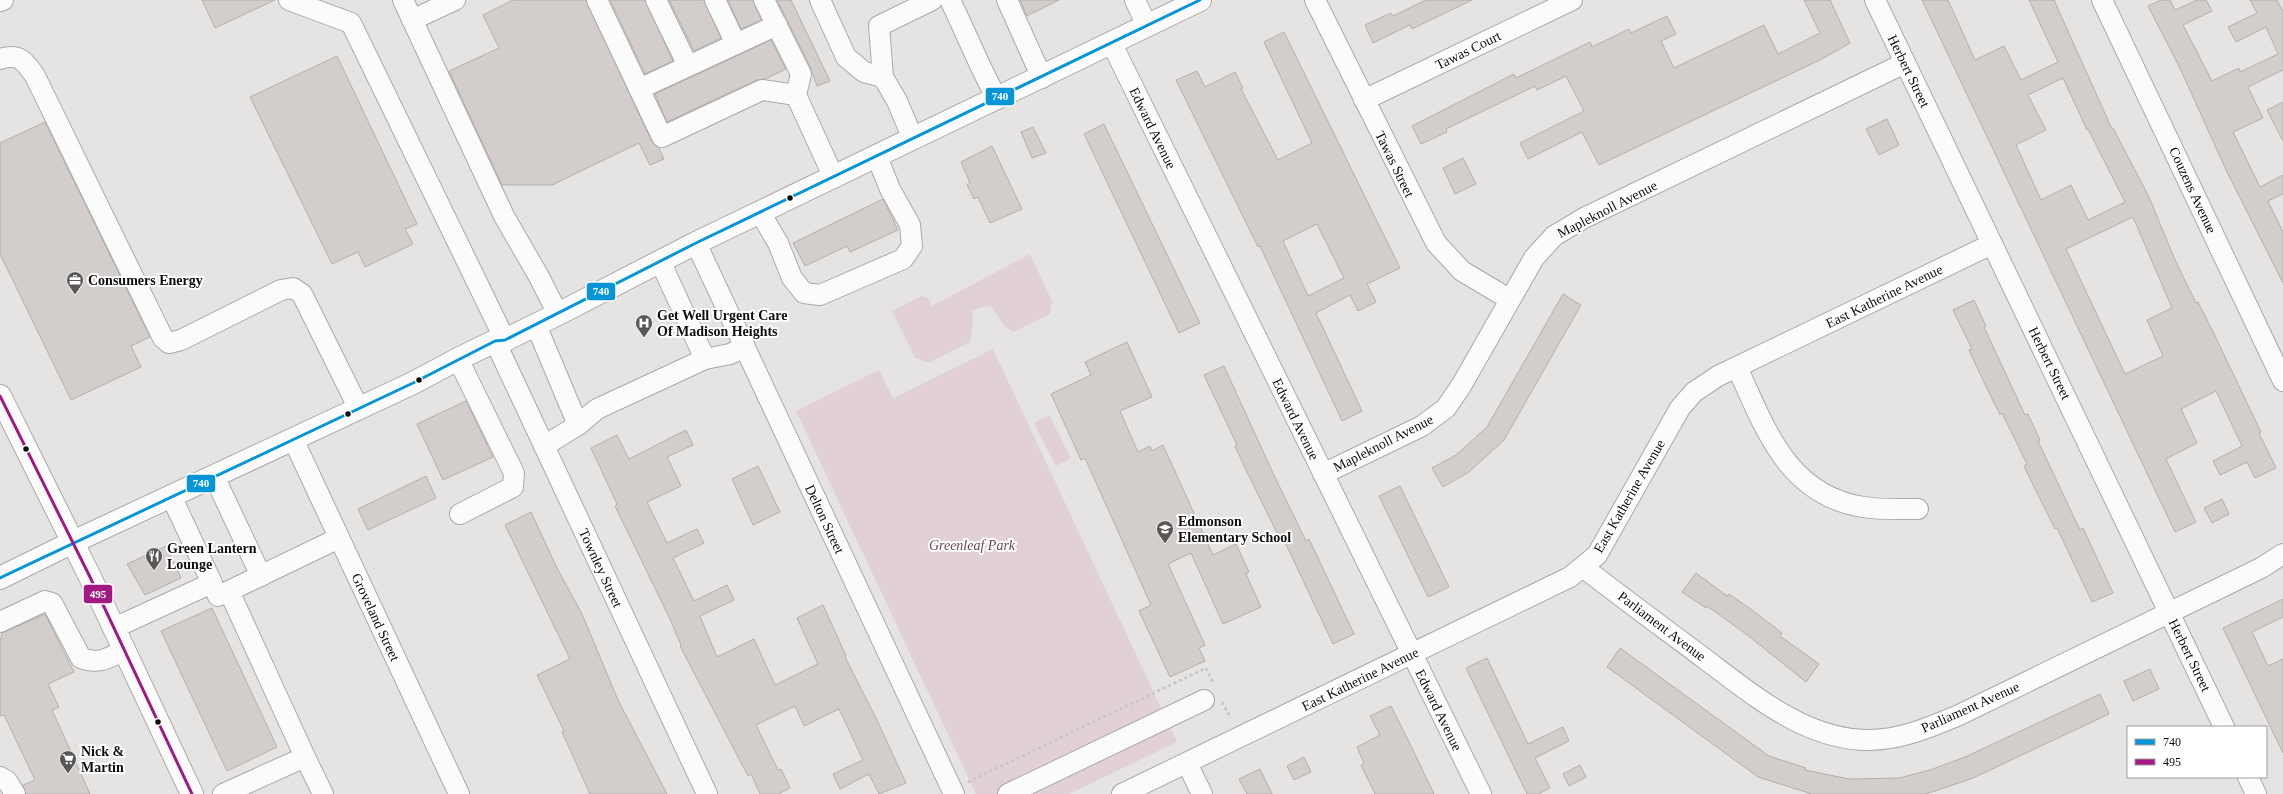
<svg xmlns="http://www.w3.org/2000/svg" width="2283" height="794" font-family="Georgia,serif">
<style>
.green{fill:#e1d1d7}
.building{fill:#d3cdcb;stroke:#b2b0ae;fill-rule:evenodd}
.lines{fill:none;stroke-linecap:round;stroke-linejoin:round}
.minor-casing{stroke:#aba9a8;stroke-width:22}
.major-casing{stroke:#aba9a8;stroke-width:24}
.path{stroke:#c5c5c4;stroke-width:2.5;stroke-dasharray:3 3;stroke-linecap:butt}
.minor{stroke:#fbfbfb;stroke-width:20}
.major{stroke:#fbfbfb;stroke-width:22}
.bus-1-casing{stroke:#fff;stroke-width:6}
.bus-2-casing{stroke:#fff;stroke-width:6}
.bus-1{stroke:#0696d7;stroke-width:3}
.bus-2{stroke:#a31984;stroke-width:3}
.bus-dot{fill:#0e0d0b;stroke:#fff;stroke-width:1.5}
.labels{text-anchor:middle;stroke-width:4;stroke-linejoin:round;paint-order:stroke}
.street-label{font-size:14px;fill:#0e0d0b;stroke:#fff}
.poi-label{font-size:14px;font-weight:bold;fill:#0e0d0b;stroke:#fff;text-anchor:start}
.park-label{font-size:14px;font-style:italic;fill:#6f4257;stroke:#fff}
.line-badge{stroke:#fff;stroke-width:1.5}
.badge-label{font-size:11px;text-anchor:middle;font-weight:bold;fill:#fff}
</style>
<rect width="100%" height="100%" fill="#e6e4e2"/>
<g class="green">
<polygon points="1030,254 1052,301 1050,314 1013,332 1005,327 991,306 972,310 973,324 970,342 929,363 915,358 892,311 921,296 928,298 932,306"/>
<polygon points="993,349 1177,742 1069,794 976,794 796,411 879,370 893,398"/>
<polygon points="1049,415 1071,458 1056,466 1034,423"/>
</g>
<g class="building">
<polygon points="202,0 275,0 215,28"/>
<polygon points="513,0 586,0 652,142 659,148 664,159 650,165 639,143 552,185 502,185 449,71 499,48 483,15"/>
<polygon points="610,0 645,0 673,61 645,74"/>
<polygon points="669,0 704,0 721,38 694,51"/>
<polygon points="728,0 753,0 761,20 741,29"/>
<polygon points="777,0 791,0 830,81 817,86 811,69"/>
<polygon points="1020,0 1059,0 1027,16"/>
<polygon points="1426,0 1472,0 1412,29 1410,25 1373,43 1365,25 1391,13 1393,16"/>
<polygon points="1804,0 1830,0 1850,43 1822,59 1599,165 1582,132 1528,159 1520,143 1584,111 1566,76 1537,90 1535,86 1446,129 1447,132 1421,144 1412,126 1514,74 1516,78 1590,42 1592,47 1629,29 1631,33 1667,16 1676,34 1661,41 1674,68 1764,25 1778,54 1820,33"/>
<path d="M1922,0H1948L1975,60L2004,46L2021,80L2058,62L2029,0H2054L2112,129L2113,128L2149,197L2175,260L2196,303L2198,302L2215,336L2261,432L2259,433L2276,468L2255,478L2247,462L2220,475L2213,461L2242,446L2216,391L2181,409L2197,443L2166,459L2196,522L2175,532ZM2063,78L2087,130L2088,129L2125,202L2088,220L2071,185L2041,200L2016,145L2046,130L2028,95ZM2133,217L2172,308L2147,320L2163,356L2125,374L2066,249Z"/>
<polygon points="2161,0 2170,0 2175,10 2197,0 2206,0 2212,11 2183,25 2212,81 2239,68 2240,72 2278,54 2266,27 2236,42 2228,27 2257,13 2250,0 2277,0 2283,12 2283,70 2248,87 2263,118 2233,132 2260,187 2283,175 2283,194 2268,201 2283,232 2283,283 2227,172 2179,66 2148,6"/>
<path d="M1284,32L1400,268L1367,284L1376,302L1358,311L1350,295L1316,313L1362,411L1342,421L1260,246L1258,247L1176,80L1197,71L1205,87L1235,72L1243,88L1241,89L1278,160L1312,143L1264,42ZM1317,224L1344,278L1308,296L1283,241Z"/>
<polygon points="771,40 786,69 765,79 757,80 667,122 655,94"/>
<polygon points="337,56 417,224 405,229 413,244 365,267 358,252 332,264 250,97"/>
<polygon points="2283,102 2283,141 2267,110"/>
<polygon points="1887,119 1899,145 1879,155 1866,129"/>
<polygon points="45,122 150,337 131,346 141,367 71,400 0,254 0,143"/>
<polygon points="1104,124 1200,323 1179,333 1084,134"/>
<polygon points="1033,127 1046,153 1032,158 1021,132"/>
<polygon points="992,146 1022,209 990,223 978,197 974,199 967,185 970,183 961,162"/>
<polygon points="1463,158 1476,184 1455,194 1443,168"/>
<polygon points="883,199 898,230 850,252 847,246 805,266 793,243"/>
<polygon points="1563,294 1581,305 1504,440 1469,472 1443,487 1432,468 1456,455 1487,427"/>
<polygon points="1974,300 1986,326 1984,327 2025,415 2028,414 2040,440 2038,441 2063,494 2080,530 2083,528 2113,593 2092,602 2057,528 2055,529 2036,491 2024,466 2027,464 2002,413 2000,415 1981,376 1969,350 1972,349 1953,310"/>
<polygon points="1127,342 1152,397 1120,411 1138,452 1150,446 1152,451 1163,445 1213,555 1236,544 1249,572 1246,574 1261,607 1223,624 1191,553 1168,564 1205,645 1199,648 1205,661 1170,677 1139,611 1151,605 1085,458 1081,460 1051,394 1091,375 1085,362"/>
<polygon points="1224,366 1272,471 1306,541 1309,539 1354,634 1333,644 1284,540 1281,541 1247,472 1235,446 1237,445 1204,375"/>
<polygon points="466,401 493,457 443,480 417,424"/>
<polygon points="686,430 693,445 667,457 681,486 647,502 667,543 697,529 704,543 673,558 694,601 727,585 734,600 700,616 717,657 754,639 775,685 818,664 797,618 823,605 846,656 845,657 877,720 906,783 879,794 869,774 840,789 833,774 863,760 839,709 804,726 795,706 756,725 778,770 781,769 790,788 778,794 760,794 751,774 748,776 680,646 681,645 669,617 615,506 617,504 591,448 617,435 629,459"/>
<polygon points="758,466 780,512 753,525 732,479"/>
<polygon points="426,476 436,498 368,530 358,509"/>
<polygon points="1400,486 1449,587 1428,597 1379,496"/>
<polygon points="2222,499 2229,514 2212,523 2204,508"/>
<polygon points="531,512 557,568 582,614 618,700 667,794 590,794 562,732 564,731 537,675 570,659 505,525"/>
<polygon points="166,546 181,578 145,595 127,564"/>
<polygon points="1696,573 1727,596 1729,594 1752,610 1782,633 1780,636 1819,664 1806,682 1746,634 1707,606 1706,608 1682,592"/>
<polygon points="2283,599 2283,617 2252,632 2268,666 2283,659 2283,753 2223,628"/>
<polygon points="212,608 277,747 227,771 161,631"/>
<polygon points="45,614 74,672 48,684 59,707 52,710 90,794 26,794 23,785 35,780 4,715 0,716 0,642 2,633"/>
<polygon points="1620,648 1769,756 1806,768 1805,770 1849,779 1899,778 1930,770 1965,757 2100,694 2109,714 1973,778 1935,791 1925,794 1812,794 1758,777 1607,667"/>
<polygon points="1487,658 1528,744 1563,727 1569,741 1535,758 1550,788 1538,794 1527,794 1466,668"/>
<polygon points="2150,669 2159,689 2133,701 2124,681"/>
<polygon points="1391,706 1412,748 1434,794 1375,794 1361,765 1364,763 1357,747 1380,735 1370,716"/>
<polygon points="1304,757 1311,772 1294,780 1287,766"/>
<polygon points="1580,765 1586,777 1569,786 1563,774"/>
<polygon points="1260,769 1272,794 1247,794 1239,779"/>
</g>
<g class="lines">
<g class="minor-casing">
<g id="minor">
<polyline points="289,0 351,23 505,340"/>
<polyline points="403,0 504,216 538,275 558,314"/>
<polyline points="597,0 662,137 762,90 796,95"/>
<polyline points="656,0 688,66"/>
<polyline points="715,0 736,44"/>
<polyline points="764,0 801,74 796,95 834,178"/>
<polyline points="820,0 846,57 864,72 883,77"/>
<path d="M950,0C966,33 979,66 997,99"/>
<polyline points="1007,0 1042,78"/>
<polyline points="1135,0 1147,26"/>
<polyline points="1315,0 1436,243 1462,271 1509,299"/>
<polyline points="1875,0 2224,727"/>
<polyline points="2102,0 2283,381"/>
<polyline points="0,1 3,0"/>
<polyline points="412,20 455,0"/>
<polyline points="1112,44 1481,794"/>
<path d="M0,59C19,53 25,61 35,76L163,338L169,343L181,340L281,290L293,288L302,294L359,409"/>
<polyline points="639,89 777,25"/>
<polyline points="1364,100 1572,0"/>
<polyline points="913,139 897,101 883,77 879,26 932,0"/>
<polyline points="761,214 778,243 792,278 804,293 820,295 903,259 912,246 910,225 890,189 877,157"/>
<polyline points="696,243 954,794"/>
<polyline points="661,263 705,359"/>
<polyline points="536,325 578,425"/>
<polyline points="495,341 707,794"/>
<polyline points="458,359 514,473 513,487 460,514"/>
<path d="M1737,367C1765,428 1787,495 1863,507C1881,510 1900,509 1918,509"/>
<polyline points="293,439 459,794"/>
<polyline points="544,446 578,425 597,409 705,359 730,354 745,347"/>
<polyline points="1323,474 1422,426 1446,408 1461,386 1534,258 1554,236 1584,218 1905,63"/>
<polyline points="214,476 261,576"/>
<path d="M1584,568C1624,599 1665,629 1705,659C1758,699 1819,751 1891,738C1914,734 1935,725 1957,716L2261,568L2283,554"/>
<polyline points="229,591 305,757"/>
<polyline points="217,594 218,596 229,591 339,538"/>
<path d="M0,622L45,601L52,603L81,658C99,665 108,658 125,650"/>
<polyline points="114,628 212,583 171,496"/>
<polyline points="1187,763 1202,794"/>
<polyline points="0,777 7,781 15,794"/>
<polyline points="2248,777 2256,794"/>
<polyline points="223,794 305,757 323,794"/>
<polyline points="1008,794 1204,700"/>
<polyline points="1122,794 1570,577 1597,555 1680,408 1694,392 1718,376 1992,244"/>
</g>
</g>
<g class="major-casing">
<g id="major">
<polyline points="0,396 90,577 192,794"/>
<polyline points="0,578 71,543 413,383 458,359 495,341 505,340 558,314 696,243 1200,0"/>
</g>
</g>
<g class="path">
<polyline points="1222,702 1231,718"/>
<polyline points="968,782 1206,668 1214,684"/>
</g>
<use href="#minor" class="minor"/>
<use href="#major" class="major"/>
<g class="bus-1-casing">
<polyline id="bus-1" points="0,578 413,383 495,341 505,340 696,243 1200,0"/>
</g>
<g class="bus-2-casing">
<polyline id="bus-2" points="0,396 90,577 192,794"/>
</g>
<use href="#bus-1" class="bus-1"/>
<use href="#bus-2" class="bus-2"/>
</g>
<defs>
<g id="office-pin" transform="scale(0.9)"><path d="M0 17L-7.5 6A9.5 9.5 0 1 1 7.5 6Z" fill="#5a5856" stroke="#fff"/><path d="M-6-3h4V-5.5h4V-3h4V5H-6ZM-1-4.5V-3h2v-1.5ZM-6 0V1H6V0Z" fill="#fff"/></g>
<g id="hospital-pin" transform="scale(0.9)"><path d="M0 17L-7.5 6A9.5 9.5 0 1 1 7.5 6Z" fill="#5a5856" stroke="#fff"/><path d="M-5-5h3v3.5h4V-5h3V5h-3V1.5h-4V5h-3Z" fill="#fff"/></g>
<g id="school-pin" transform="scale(0.9)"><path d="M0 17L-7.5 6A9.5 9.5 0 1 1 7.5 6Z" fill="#5a5856" stroke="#fff"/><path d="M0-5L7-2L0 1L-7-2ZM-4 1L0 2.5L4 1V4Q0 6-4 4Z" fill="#fff"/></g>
<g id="restaurant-pin" transform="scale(0.9)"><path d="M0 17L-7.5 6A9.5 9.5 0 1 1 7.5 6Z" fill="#5a5856" stroke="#fff"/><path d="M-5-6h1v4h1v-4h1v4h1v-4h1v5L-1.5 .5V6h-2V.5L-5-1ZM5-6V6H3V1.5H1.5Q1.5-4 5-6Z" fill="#fff"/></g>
<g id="supermarket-pin" transform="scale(0.9)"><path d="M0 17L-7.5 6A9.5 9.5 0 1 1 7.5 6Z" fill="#5a5856" stroke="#fff"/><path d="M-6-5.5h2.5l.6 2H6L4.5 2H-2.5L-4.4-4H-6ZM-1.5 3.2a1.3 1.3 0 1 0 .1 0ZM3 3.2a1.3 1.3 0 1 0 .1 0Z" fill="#fff"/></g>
</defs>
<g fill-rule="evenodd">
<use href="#office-pin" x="75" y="280"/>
<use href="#hospital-pin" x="644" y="323"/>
<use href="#school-pin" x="1165" y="529"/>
<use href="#restaurant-pin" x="154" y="556"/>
<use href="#supermarket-pin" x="68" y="759"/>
</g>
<g class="bus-dot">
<circle cx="790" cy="198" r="3.5"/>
<circle cx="419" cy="380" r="3.5"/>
<circle cx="348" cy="414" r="3.5"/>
<circle cx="26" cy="449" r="3.5"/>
<circle cx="158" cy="722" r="3.5"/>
</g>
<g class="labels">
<g class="street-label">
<text transform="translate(1468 50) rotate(-26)" y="5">Tawas Court</text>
<text transform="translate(1909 71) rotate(64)" y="5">Herbert Street</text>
<text transform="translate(1153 128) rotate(64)" y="5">Edward Avenue</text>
<text transform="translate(1395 164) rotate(64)" y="5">Tawas Street</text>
<text transform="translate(2193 190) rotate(65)" y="5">Couzens Avenue</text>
<text transform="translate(1607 209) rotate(-27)" y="5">Mapleknoll Avenue</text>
<text transform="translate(1884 296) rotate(-26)" y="5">East Katherine Avenue</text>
<text transform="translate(2050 363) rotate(64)" y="5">Herbert Street</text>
<text transform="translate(1296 419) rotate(64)" y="5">Edward Avenue</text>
<text transform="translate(1383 443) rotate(-27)" y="5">Mapleknoll Avenue</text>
<text transform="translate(1629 496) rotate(-60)" y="5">East Katherine Avenue</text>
<text transform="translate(825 519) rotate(65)" y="5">Delton Street</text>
<text transform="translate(601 568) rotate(65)" y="5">Townley Street</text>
<text transform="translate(376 617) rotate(65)" y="5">Groveland Street</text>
<text transform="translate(1662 626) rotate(37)" y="5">Parliament Avenue</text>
<text transform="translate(2190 655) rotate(64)" y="5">Herbert Street</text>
<text transform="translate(1360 679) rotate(-26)" y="5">East Katherine Avenue</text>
<text transform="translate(1970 707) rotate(-24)" y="5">Parliament Avenue</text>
<text transform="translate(1439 710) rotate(64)" y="5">Edward Avenue</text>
</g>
<g class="poi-label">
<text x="88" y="285">Consumers Energy</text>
<text x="657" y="320">Get Well Urgent Care<tspan x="657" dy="16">Of Madison Heights</tspan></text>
<text x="1178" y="526">Edmonson<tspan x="1178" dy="16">Elementary School</tspan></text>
<text x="167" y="553">Green Lantern<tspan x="167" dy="16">Lounge</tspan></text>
<text x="81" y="756">Nick &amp;<tspan x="81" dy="16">Martin</tspan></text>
</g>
<g class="park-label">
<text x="972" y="550">Greenleaf Park</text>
</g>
</g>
<g class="line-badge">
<rect x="985" y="87" width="30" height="19" rx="4" fill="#0696d7"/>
<rect x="586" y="282" width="30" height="19" rx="4" fill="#0696d7"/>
<rect x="186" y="474" width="30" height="19" rx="4" fill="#0696d7"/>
<rect x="83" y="584" width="30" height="20" rx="4" fill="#a31984"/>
</g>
<g class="badge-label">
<text x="1000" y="100">740</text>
<text x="601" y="295">740</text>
<text x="201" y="487">740</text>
<text x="98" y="598">495</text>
</g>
<rect x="2127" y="726" width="140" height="52" fill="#ffffff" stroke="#9f9e9d"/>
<rect x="2135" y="739" width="20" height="6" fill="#0696d7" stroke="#9f9e9d"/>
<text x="2163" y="746" font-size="12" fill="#0e0d0b">740</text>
<rect x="2135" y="759" width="20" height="6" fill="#a31984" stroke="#9f9e9d"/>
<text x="2163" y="766" font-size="12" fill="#0e0d0b">495</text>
</svg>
